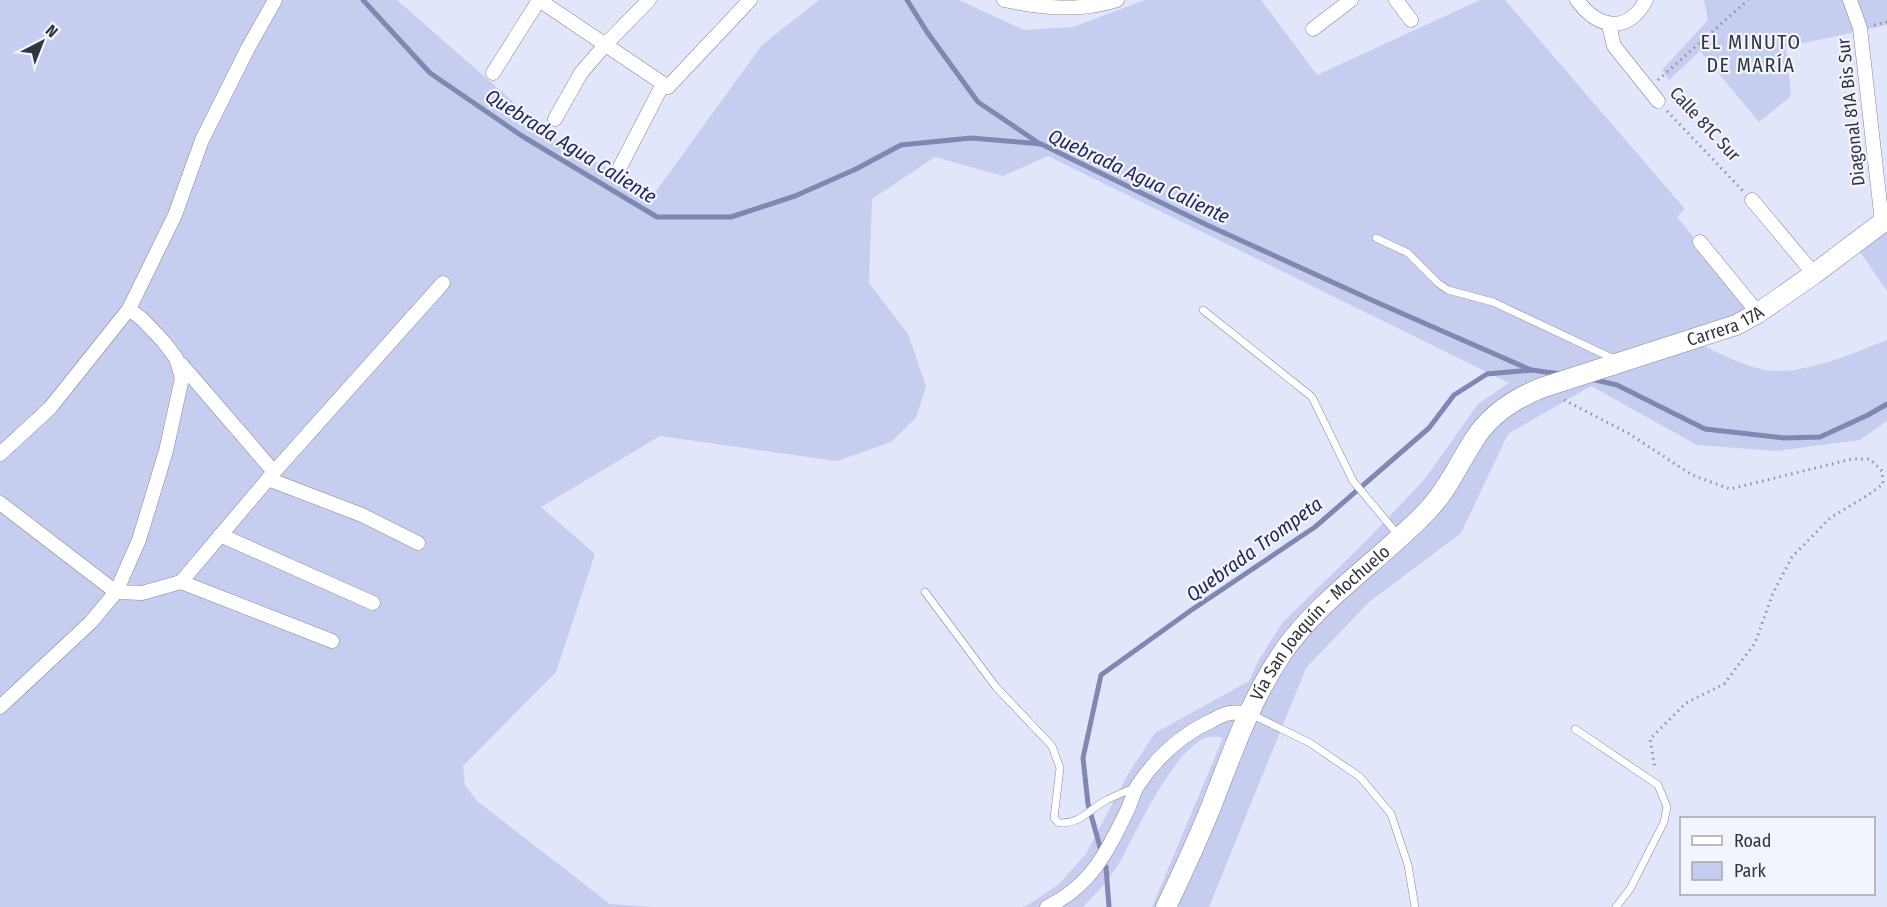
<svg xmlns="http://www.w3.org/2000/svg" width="1887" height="907" font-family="'Fira Sans Condensed',sans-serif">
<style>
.green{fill:#c6cdee}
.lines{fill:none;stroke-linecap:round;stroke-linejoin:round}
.stream{stroke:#8088b2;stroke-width:5}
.lane-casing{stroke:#82879e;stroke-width:8}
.street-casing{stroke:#82879e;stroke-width:15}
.secondary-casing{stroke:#82879e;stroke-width:21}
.path{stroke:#8f92a2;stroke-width:3;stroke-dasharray:1.5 4.5;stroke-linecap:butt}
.lane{stroke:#fff;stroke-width:7}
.street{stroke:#fff;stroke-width:14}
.secondary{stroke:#fff;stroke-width:20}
.labels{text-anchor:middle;stroke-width:4.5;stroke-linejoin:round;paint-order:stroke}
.street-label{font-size:18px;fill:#32343e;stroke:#f2f4fe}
.neighbourhood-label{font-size:20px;letter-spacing:1.5px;fill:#32343e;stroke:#f2f4fe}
.water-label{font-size:20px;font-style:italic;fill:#25285e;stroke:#f2f4fe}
</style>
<rect width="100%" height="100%" fill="#e2e6fb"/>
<g class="green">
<path d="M0,0H397L558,141L654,194L762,45L819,0H959L1024,30L1073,27L1145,0H1261L1317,75L1480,0H1505L1685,209L1677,217L1762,320L1732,337L1704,346C1725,356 1756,372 1779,371C1816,370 1853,353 1887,340V421L1860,440L1776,451L1697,445L1591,386L1508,434L1461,533L1369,602L1306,668L1209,907H1152L1223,738C1218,737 1210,736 1205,738C1171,753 1137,832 1118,865C1108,881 1096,894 1083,907H1021L1026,906L1058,885L1086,854L1128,774L1155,733L1249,681L1260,658L1282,623L1366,541L1424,480L1478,404L1509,383L1048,156L1003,176L935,157L872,199L869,283L908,334L926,386L916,418L891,442L837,461L660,436L541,507L595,554L556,672L463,766L465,785L477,801L610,904L654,907H0Z"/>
<polygon points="1704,0 1887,0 1887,25 1786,47 1791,96 1759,122 1700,51 1669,80 1662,70 1708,20"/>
<polygon points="1887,232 1887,291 1860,252"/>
</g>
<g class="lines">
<g class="stream">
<polyline points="363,0 430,73 522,136 657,217 731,217 795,196 856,169 901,145 971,138 1041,144 1207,225 1376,302 1531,370"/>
<polyline points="907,0 927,32 978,102 1040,144"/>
<polyline points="1591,379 1617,385 1705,429 1784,438 1820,437 1868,415 1887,404"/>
<polyline points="1100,847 1088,804 1083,758 1101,675 1190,611 1315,527 1429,428 1454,395 1487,374 1531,370 1561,374"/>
<polyline points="1106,867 1109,907"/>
</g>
<g class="lane-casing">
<g id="lane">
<polyline points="1376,238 1408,253 1438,283 1448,290 1493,302 1614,359"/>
<polyline points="1203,310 1312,397 1353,481 1398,535"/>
<path d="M925,592L996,687L1052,746L1060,768L1054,818L1059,823C1082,824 1088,809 1107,800C1116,795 1125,792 1134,788"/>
<polyline points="1251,714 1310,743 1360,777 1391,814 1408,865 1415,907"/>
<polyline points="1575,729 1658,785 1667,807 1664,822 1630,889 1616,907"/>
</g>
</g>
<g class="street-casing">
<g id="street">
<polyline points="539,0 668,87 750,0"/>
<path d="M1004,0C1042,8 1079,12 1117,0"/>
<polyline points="1396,0 1411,20"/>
<path d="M1577,0C1598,29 1628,34 1646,0"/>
<polyline points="1850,0 1860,28 1882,222"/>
<polyline points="1609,25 1614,46 1658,101"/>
<polyline points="1313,29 1351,0"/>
<polyline points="493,73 539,0"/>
<polyline points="555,119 581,73 605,45 649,0"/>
<polyline points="620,167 663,84"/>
<polyline points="1752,200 1814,274"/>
<polyline points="1700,242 1758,313"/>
<polyline points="181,364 274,472"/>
<polyline points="0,454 50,408 129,309 175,215 202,140 247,50 275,0"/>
<polyline points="268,479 362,515 418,543"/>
<polyline points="0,503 116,592 142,593 181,582 274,472 443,283"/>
<polyline points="220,535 373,603"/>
<polyline points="181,582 332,641"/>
<polyline points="0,707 91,622 116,592 139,540 166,451 182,378 176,358 163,341 142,319 129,309"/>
<path d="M1047,907C1091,886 1107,852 1127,811C1131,803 1133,793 1138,785C1157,757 1182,734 1213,720C1218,717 1224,714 1230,713C1236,712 1243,713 1248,713"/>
</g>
</g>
<g class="secondary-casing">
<g id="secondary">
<path id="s1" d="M1166,907C1182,874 1197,841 1211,807C1231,756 1250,701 1281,655C1318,599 1385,557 1430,508C1449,487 1459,463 1474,440C1490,414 1514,399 1541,388L1736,325L1758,313L1814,274L1887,219"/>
</g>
</g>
<g class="path">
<polyline points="1874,25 1887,22"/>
<polyline points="1658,80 1748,0"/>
<polyline points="1667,111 1743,191"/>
<polyline points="1564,400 1628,433 1692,475 1730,489 1852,459 1870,459 1882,471 1883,484 1868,495 1830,518 1792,557 1773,593 1755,643 1724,684 1686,703 1650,739 1655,769"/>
</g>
<use href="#lane" class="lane"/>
<use href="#street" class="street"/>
<use href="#secondary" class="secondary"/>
</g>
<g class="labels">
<g class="street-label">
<text transform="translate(1851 112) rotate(-96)" y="6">Diagonal 81A Bis Sur</text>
<text transform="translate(1705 124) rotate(47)" y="6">Calle 81C Sur</text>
<text dy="6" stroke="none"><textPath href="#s1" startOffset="849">Carrera 17A</textPath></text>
<text dy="6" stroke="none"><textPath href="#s1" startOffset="327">Vía San Joaquín - Mochuelo</textPath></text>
</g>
<g class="neighbourhood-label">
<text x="1751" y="49">EL MINUTO<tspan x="1751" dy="23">DE MARÍA</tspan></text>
</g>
<g class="water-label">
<text transform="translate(571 146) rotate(32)" y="7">Quebrada Agua Caliente</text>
<text transform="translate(1139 176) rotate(25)" y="7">Quebrada Agua Caliente</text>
<text transform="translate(1254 549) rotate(-36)" y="7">Quebrada Trompeta</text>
</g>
</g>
<rect x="1680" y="817" width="195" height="78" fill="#f2f4fe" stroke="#a5a7b1" stroke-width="1.5"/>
<rect x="1692" y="836" width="30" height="9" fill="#ffffff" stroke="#a5a7b1" stroke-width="1.5"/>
<text x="1734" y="847" font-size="18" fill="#32343e">Road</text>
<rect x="1692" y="862" width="30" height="18" fill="#c6cdee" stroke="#a5a7b1" stroke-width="1.5"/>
<text x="1734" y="877" font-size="18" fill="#32343e">Park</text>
<g transform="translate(42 42) rotate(42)" stroke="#f2f4fe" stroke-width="4.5" paint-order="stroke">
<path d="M0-4.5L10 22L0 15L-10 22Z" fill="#32343e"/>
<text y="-9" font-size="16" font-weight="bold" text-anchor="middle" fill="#32343e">N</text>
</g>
</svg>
